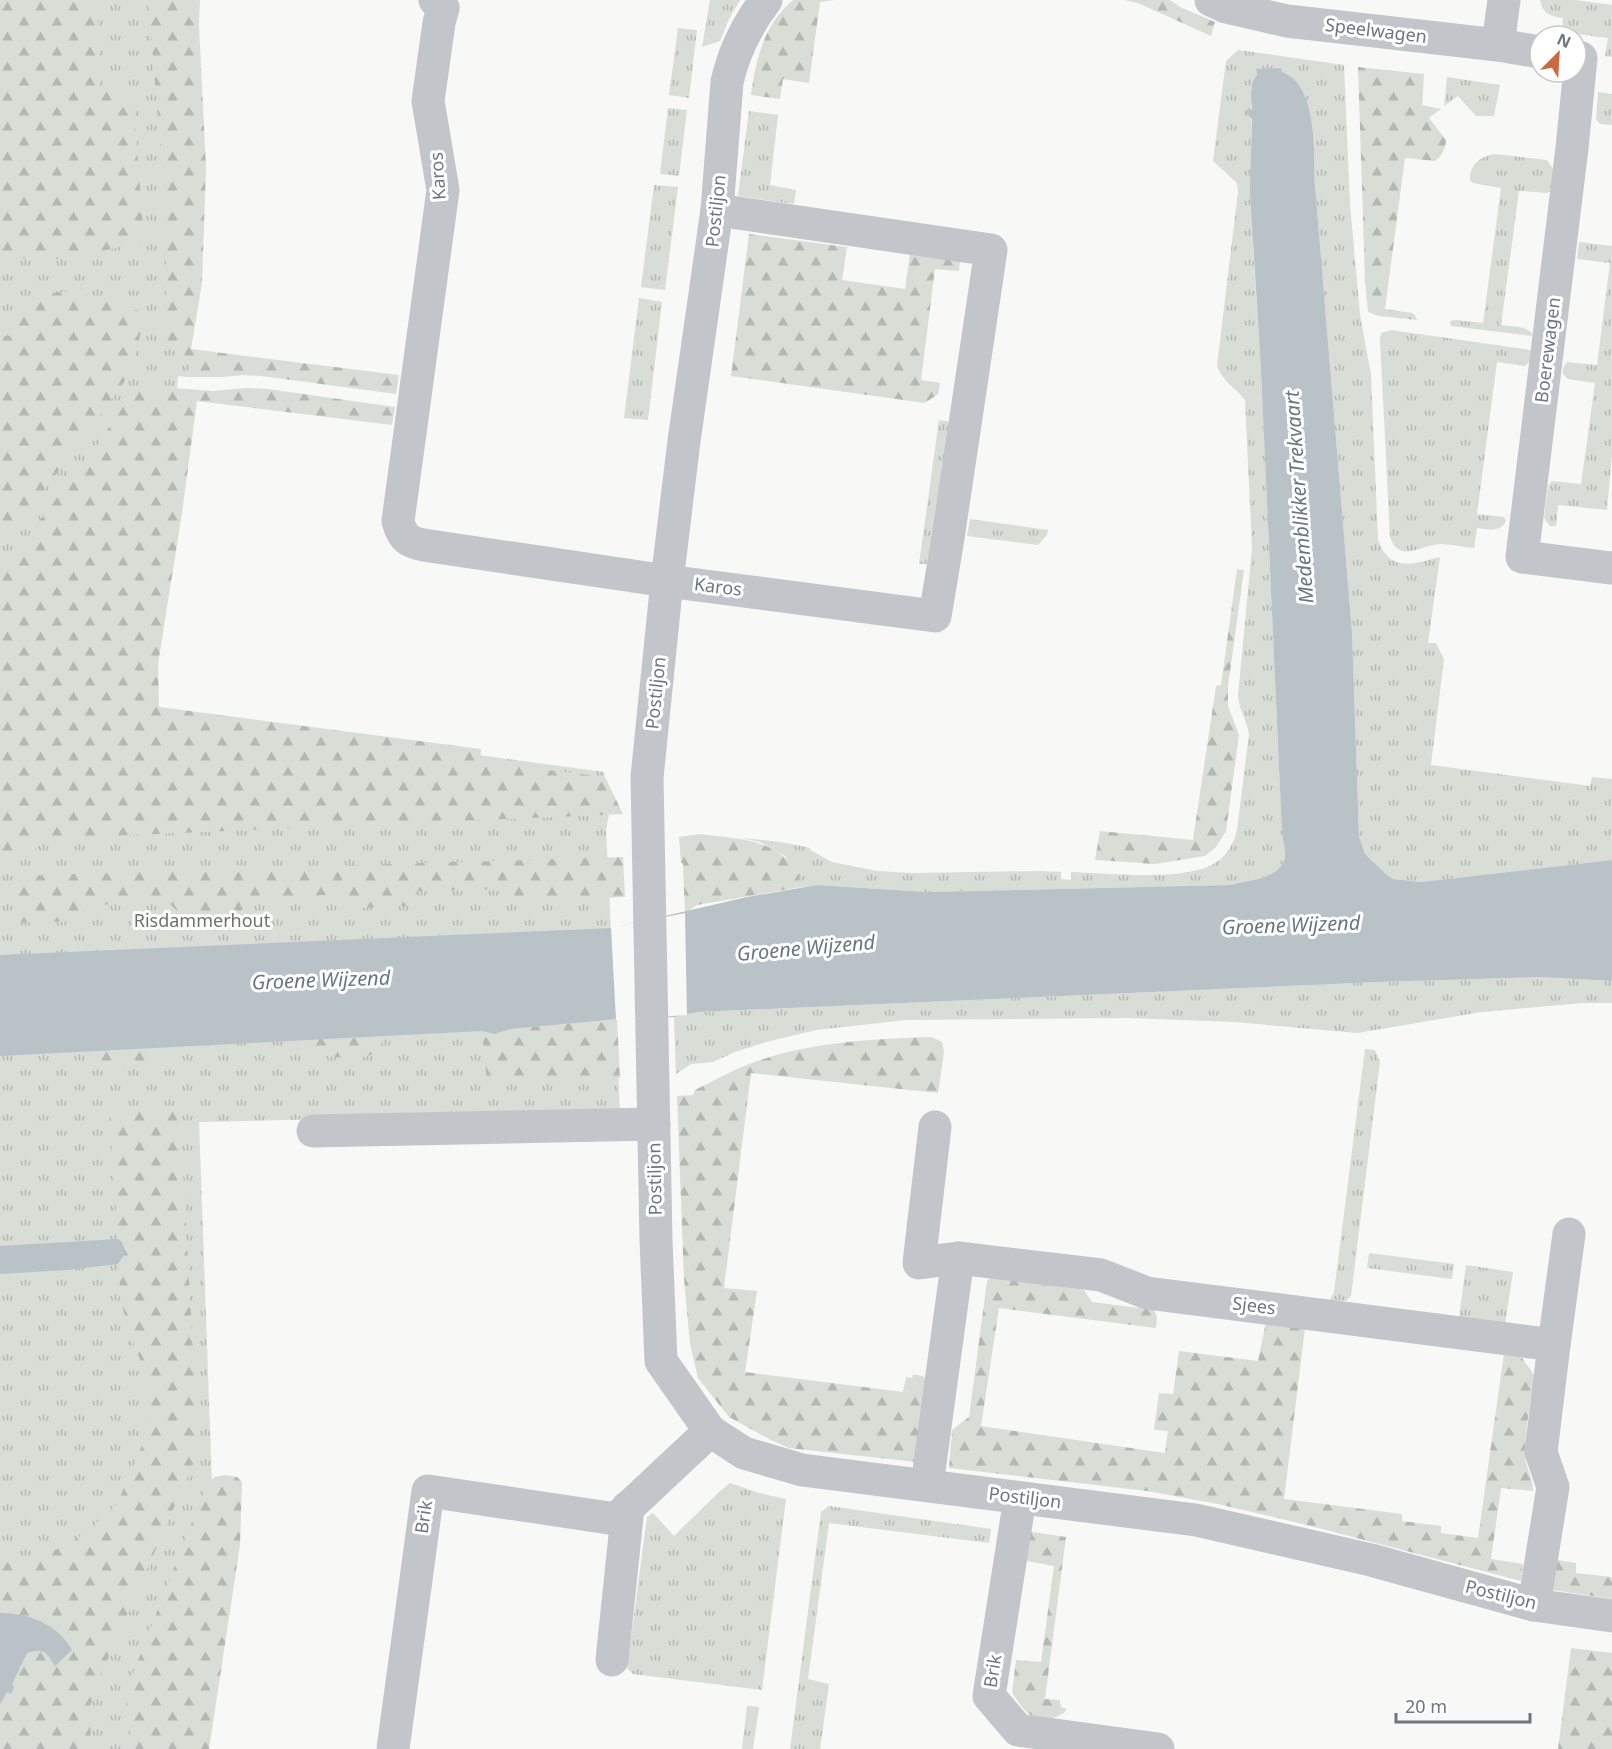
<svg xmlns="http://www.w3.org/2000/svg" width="1612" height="1749" font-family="'Noto Sans',sans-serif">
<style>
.grass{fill:url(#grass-tufts)}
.forest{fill:url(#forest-firs)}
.water{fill:#b9c2c6}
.pier{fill:#f8f8f6}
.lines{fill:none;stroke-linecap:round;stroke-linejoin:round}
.street{stroke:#c2c5c9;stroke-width:33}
.labels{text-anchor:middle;stroke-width:6;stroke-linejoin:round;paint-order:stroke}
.street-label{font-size:18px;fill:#6b7783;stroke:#fff}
.park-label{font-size:18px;fill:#677665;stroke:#fff}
.water-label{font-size:20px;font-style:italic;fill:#67777f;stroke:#fff}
</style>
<defs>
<pattern id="grass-tufts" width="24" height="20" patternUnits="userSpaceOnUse" patternTransform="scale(1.5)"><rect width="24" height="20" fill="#d8ddd6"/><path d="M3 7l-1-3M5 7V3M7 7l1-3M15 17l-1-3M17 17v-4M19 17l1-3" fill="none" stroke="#b3b8b3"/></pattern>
<pattern id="forest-firs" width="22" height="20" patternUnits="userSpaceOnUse" patternTransform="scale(1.5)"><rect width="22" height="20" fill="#d8ddd6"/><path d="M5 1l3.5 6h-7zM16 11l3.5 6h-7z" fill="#b3b8b3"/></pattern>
</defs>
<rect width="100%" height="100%" fill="#f8f8f6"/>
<g class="grass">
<polygon points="0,0 179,0 180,348 190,366 186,377 178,376 155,711 604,772 609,814 606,830 620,1112 199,1122 213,1513 176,1749 0,1749"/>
<polygon points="710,0 740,0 729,19 720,41 702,47"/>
<path d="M1540,0H1575L1612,5V57L1605,56L1608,38L1562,32L1563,18C1551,17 1542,13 1540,0Z"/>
<polygon points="678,28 697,30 689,98 669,95"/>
<path d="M1238,50L1344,65L1350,204L1360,315L1371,375L1378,540C1390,573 1413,564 1440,557L1428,643H1436L1444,659L1431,765L1590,786L1592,777L1612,779V860L1421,882L1393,879L1387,875L1365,854L1359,836L1352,632L1315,185C1314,154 1318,84 1282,72L1281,68L1256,70L1257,75L1251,89L1253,248L1261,372L1282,833C1283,841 1286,851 1285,858C1281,878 1247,880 1230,885L926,892L817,885L796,888L800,876L785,856L760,842L740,838C764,840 787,842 810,848V850L832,862L877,871L912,873L1041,871L1061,872V879L1071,880V872C1107,873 1185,882 1215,863C1227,856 1234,843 1237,830L1249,734C1247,721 1239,710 1238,696L1252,548L1245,400C1236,388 1222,381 1217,366L1238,192L1237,183L1213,161L1226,61Z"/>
<polygon points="1447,77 1500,85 1494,116 1476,116 1458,96 1444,106"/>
<polygon points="1598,92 1612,94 1612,125 1600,124 1596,119"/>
<polygon points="668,108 687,110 679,176 660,174"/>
<polygon points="749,111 778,115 770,185 796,190 794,204 738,196"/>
<path d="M1494,154L1547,160L1555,172L1552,191L1547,193L1519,191L1501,325C1512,327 1529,325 1533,336L1451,326L1450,321L1456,320L1483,323L1501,188L1473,183L1470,180C1470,164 1480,157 1494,154Z"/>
<polygon points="654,185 678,187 665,290 641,287"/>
<polygon points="1579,242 1612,246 1612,454 1607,510 1558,505 1556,526 1550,526 1544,518 1548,486 1552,481 1581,484 1595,383 1568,379 1563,374 1563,368 1567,362 1597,365 1610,263 1577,259"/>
<polygon points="639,298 662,302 648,420 624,418"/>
<path d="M1391,330L1531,350L1530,361L1525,366L1497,362L1477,514L1504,517L1506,521C1500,533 1488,529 1477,528L1474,548C1463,547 1451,544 1440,544C1422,545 1399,564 1390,537L1380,340L1381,333Z"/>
<polygon points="939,420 951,422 928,564 919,564"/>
<polygon points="970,519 1048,530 1047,535 1038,545 967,536"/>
<polygon points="1539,977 1612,981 1612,1003 1582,1003 1482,1012 1357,1033 1235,1022 1126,1018 906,1020 816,1030 766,1042 735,1052 713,1062 691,1064 676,1074 674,1017 698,1012 1379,982"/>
<polygon points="1365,1049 1375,1050 1380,1062 1351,1296 1346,1301 1330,1300 1334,1292"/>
<polygon points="1369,1253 1454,1264 1452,1279 1367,1268"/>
<polygon points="1466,1265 1513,1272 1505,1324 1459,1318"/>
<polygon points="730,1483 759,1493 786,1499 762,1690 633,1674 627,1668 647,1517 653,1513 674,1536 718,1493"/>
<polygon points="829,1506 991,1529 989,1543 829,1523 808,1679 829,1684 820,1749 790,1749 821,1512"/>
<polygon points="747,1706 759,1707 753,1749 742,1749"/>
</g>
<g class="forest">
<path d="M0,0H97L100,86L133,94L144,241C110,249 76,259 42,260C28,260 14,257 0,253Z"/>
<path d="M148,0H200L199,25L206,167L202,283L191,349L399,375L396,394L261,376L243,375L223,377H186L190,366L180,348L164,342L161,337C169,298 166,264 164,224C162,149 154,74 148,0Z"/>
<path d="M793,0H834L820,2L809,83L783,79L780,99L751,95C756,59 764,24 793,0Z"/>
<polygon points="1124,0 1170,0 1180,7 1215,22 1211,36 1138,3"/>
<path d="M1358,67L1424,74L1422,105L1441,109L1429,118L1446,140C1446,148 1441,157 1435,161L1405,158L1385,309L1412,313L1415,315L1417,320L1379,316L1368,312L1365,280Z"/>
<polygon points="749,234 847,247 842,280 905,289 910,254 960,260 959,271 935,269 921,380 940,383 938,394 925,403 731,376"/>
<polygon points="73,292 141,311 141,332 134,358 124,382 84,438 0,546 0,336 12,336 30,304 44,293"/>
<polygon points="147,386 213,391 246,388 268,389 395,407 392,425 197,401 182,513 158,664 159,707 481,749 480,762 605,777 623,814 37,839 36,854 0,855 0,572 94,450 132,393 142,387"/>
<polygon points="1237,569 1244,570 1228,686 1228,706 1239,735 1226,831 1216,847 1205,856 1155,864 1095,860 1100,831 1193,840 1216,686 1221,685"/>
<path d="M700,834C738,839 779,838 800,876L796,888L697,905L685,913L683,864L681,862L679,837Z"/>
<polygon points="623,857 625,897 513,901 498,889 419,891 406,906 346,909 330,895 254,898 240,912 182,915 165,900 87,906 73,921 15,923 15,876"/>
<polygon points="617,1019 620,1078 487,1082 482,1031 495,1034 508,1029"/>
<polygon points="388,1036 371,1055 357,1058 333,1057 297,1040"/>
<path d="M932,1037L942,1042L944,1052L938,1093L751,1073L724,1288L757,1291L745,1372L903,1392L906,1377L912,1378L913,1375L923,1376L928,1382L916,1462L789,1448L771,1440L729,1417L698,1378L690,1344L684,1279L677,1096L693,1095L695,1090C713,1081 731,1071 749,1064C807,1042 871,1039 932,1037Z"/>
<polygon points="181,1046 150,1066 109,1068 78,1051"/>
<path d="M171,1108L177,1110L180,1116L195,1390L194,1462L95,1688L90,1707L91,1749H0V1704L7,1692L11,1694L12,1685L27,1653L36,1650L47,1653L72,1650C58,1624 27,1613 0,1613V1564L39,1557L71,1543L94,1525L117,1504L144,1441L148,1403L144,1369L131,1338L121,1301L118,1264L123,1259L122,1243L118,1239L109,1110Z"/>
<path d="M991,1276L1084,1290L1092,1302L1154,1310L1157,1317L1156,1328L999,1308L981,1426L1165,1453L1168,1431L1154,1430L1159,1393L1173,1394L1179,1351L1258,1361L1266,1322L1305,1328L1284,1499L1402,1514V1521L1441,1526V1533L1478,1538L1504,1354L1520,1355L1534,1375C1531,1400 1526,1425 1525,1450C1524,1465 1533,1477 1533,1491L1501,1488L1491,1559L1523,1564L1521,1581L1303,1524L1218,1504L1147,1491L949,1468L952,1430L969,1417L987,1281Z"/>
<polygon points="226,1475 237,1477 242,1482 240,1545 209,1749 132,1749 125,1694 206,1486 214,1477"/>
<path d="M1026,1531L1066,1537L1045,1699L1060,1700L1061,1707L1067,1709C1059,1719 1044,1722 1031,1715C1024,1712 1017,1699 1012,1693L1016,1660L1041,1662L1054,1566L1021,1560Z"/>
<polygon points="1557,1560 1576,1563 1576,1573 1612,1577 1612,1599 1553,1590"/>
<polygon points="1571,1648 1612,1653 1612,1749 1558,1749"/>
</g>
<g class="water">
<path d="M1281,68L1282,72C1318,84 1314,154 1315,185L1352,632L1359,836L1365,854L1387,875L1393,879L1421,882L1612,860V981L1539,977L1379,982L698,1012L674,1017L617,1019L509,1029L495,1034L482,1031L0,1056V955L613,928L747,897L817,885L926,892L1230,885C1247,880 1280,879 1285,858C1286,851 1283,841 1282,833L1261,372L1250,191L1252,119L1245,112L1249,108L1252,110C1251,99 1249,85 1257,75L1256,69Z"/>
<polygon points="118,1239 122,1242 125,1253 118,1264 66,1270 0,1274 0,1246"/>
<path d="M0,1613C28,1613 58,1624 72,1650L55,1666C47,1653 44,1647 27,1653L12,1684L14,1687L11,1694L7,1692L0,1704Z"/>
</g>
<polygon class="pier" points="685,913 687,1015 616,1020 611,928"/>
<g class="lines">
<g class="street">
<path d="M435,0L443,8L439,23L428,101L443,190L398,521C403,541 411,543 430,546L667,581L935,616L948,538L991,250L717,210"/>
<path d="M766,0C747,25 734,51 727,82L717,210L684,441L667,581L647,777L656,1240L661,1361L710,1431L744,1453L802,1470L1196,1520L1371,1560L1534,1605L1612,1616"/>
<polyline points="1211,0 1226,7 1287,21 1498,45 1504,0"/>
<polyline points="1498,45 1540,52"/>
<polyline points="1576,57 1581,58 1572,148 1522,557 1612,568"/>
<polyline points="935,1127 919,1263 958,1258 1101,1275 1147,1293 1554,1345 1541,1452 1553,1487 1534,1605"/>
<polyline points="313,1131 654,1124"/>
<polyline points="1554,1345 1569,1234"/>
<polyline points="927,1485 958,1258"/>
<polyline points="1020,1498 989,1696 1018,1730 1158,1749"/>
<polyline points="612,1660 628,1507"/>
<polyline points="393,1749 428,1491 616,1519 710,1431"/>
</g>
</g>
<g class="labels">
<g class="street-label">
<text transform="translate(1376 31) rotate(7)" y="6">Speelwagen</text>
<text transform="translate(438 176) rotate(-94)" y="6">Karos</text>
<text transform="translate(716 211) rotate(-84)" y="6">Postiljon</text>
<text transform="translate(1548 350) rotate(-83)" y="6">Boerewagen</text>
<text transform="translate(718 587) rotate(7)" y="6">Karos</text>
<text transform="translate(656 693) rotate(-84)" y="6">Postiljon</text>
<text transform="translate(655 1179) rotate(-91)" y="6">Postiljon</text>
<text transform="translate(1254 1306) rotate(7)" y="6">Sjees</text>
<text transform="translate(1025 1498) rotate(7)" y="6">Postiljon</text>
<text transform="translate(424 1517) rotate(-82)" y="6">Brik</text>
<text transform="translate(1501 1595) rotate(14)" y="6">Postiljon</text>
<text transform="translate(993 1671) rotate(-81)" y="6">Brik</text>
</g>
<g class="park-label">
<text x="202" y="927">Risdammerhout</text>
</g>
<g class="water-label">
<text transform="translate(1299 497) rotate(-94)" y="7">Medemblikker Trekvaart</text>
<text transform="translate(1291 925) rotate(-2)" y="7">Groene Wijzend</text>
<text transform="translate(806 948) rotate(-5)" y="7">Groene Wijzend</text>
<text transform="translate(321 980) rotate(-2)" y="7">Groene Wijzend</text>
</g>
</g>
<g transform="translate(1558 54) rotate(24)"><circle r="28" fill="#ffffff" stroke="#c4c9cd" stroke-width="1.5"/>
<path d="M0-4.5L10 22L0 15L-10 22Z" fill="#cd6942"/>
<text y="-9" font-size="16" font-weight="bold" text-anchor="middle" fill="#6b7783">N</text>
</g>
<path d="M1396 1713v9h134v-9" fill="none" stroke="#6b7783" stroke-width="3"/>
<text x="1405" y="1713" font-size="18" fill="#6b7783" stroke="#ffffff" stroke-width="4.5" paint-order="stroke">20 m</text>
</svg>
